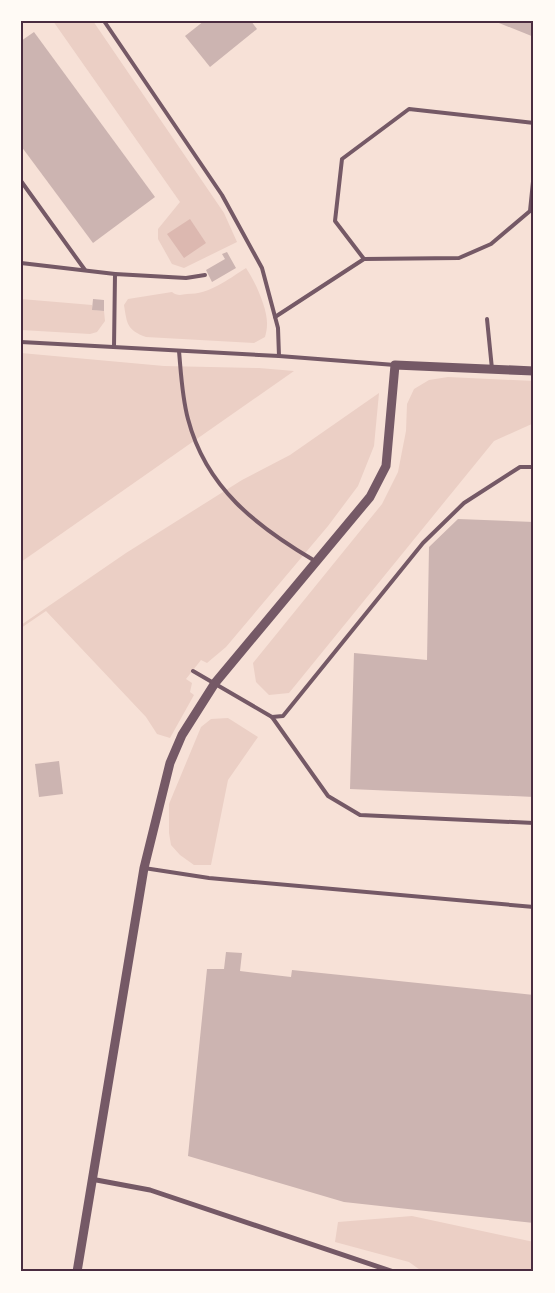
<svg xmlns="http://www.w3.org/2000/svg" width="555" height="1293" font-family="Ubuntu,sans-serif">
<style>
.green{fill:#ebcfc5}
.water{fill:#dcb8b0}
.building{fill:#ccb4b1}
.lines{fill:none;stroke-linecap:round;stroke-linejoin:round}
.service{stroke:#755966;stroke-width:4}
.minor{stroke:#755966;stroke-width:5}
.tertiary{stroke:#755966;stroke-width:9}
.neatline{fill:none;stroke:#4a2c40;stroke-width:2}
</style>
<rect width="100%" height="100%" fill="#f7e1d7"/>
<g class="green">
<polygon points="53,21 93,21 224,213 237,242 184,268 172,264 158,239 158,229 180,202"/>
<path d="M246,268C255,281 268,309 267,325C267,329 266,333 265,337L254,343L146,337C127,330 127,324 124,305L128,299L172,292C177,296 181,295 187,294C210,294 227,280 246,268Z"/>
<polygon points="21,299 92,305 93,310 104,311 105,321 97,332 90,334 21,330"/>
<polygon points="21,353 164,366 259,368 294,371 21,562"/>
<polygon points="448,377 534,381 534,423 494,441 289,693 269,695 256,682 253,663 382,504 398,472 406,431 407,404 414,389 429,380"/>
<polygon points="379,393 374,446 358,486 328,526 226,647 207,663 201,660 186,679 192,683 190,692 194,695 170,738 157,734 146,717 46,611 21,628 21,625 126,553 242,480 290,455"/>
<polygon points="228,718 258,737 228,780 211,865 194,865 180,855 171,845 169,833 169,804 201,727 211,719"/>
<polygon points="412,1216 534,1242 534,1272 423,1272 409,1262 335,1242 338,1222"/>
</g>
<polygon class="water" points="190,219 206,243 184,258 167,234"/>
<g class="building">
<polygon points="204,21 251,21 257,29 210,67 185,36"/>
<polygon points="494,21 534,21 534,37"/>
<polygon points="34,32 155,197 93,243 21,146 21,41"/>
<polygon points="227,252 236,268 212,282 206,270 225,259 222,254"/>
<polygon points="93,299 104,300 104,311 92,310"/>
<polygon points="458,519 534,522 534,797 350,789 354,653 427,660 429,547"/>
<polygon points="59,761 63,794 39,797 35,764"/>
<polygon points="226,952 242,953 240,971 291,977 292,970 534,995 534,1223 344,1202 188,1156 207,969 224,969"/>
</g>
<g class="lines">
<g class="service">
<polyline points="104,21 222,195 262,268 278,328 279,356"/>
<polyline points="534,123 409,109 342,159 335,221 364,259 459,258 491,244 530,211 534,172"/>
<polyline points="21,181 85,270"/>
<polyline points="21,263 115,274"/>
<polyline points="275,317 364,259"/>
<polyline points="487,319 492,369"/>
<polyline points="21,342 279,356 395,365"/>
<polyline points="114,347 115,274 186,278 205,275"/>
<path d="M179,351C181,373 182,397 188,419C206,488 256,526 315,561"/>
<polyline points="193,671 272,717 328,796 360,815 534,823"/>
<polyline points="272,717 283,716 423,543 464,503 520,467 534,467"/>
<polyline points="144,868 209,878 534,907"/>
</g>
<polyline class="minor" points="91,1179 150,1190 394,1272"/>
<polyline class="tertiary" points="77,1272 144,868 170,763 182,735 215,683 370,497 386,466 395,365 534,371"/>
</g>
<rect width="555" height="1293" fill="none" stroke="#fffaf5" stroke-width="45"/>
<rect x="22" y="22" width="510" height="1248" class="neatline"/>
</svg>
